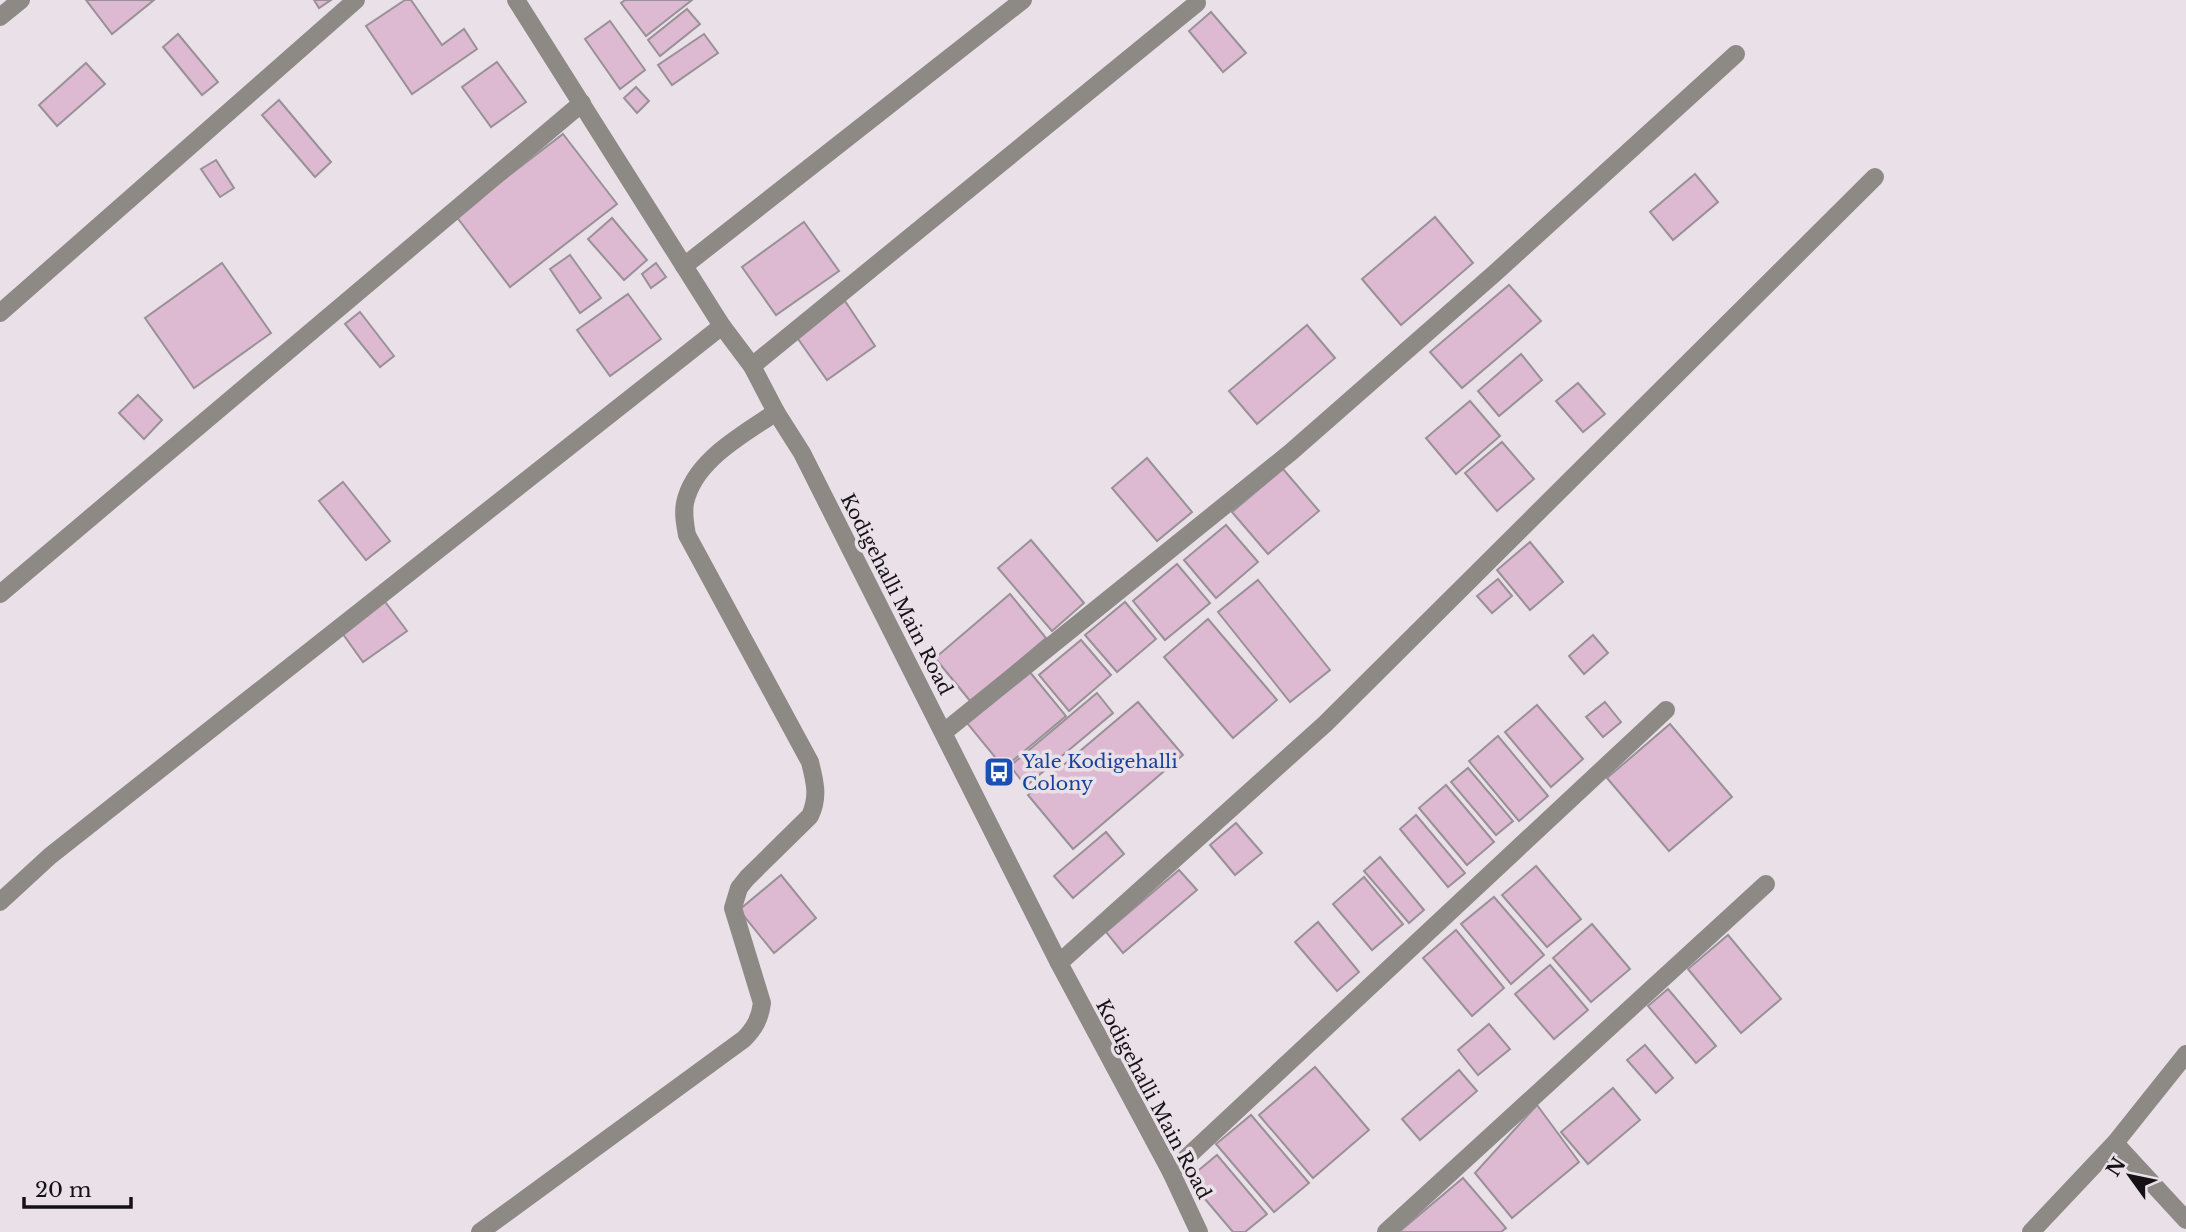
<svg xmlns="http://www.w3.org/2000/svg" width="2186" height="1232" font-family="'Libre Baskerville',serif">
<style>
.building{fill:#ddbad2;stroke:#999197;stroke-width:2}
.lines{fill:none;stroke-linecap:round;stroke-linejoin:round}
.minor{stroke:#8d8a86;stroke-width:18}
.labels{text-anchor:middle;stroke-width:7;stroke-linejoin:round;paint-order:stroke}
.street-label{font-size:19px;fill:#141214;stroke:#e9e0e8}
.transit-label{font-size:19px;fill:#164399;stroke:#e9e0e8;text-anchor:start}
</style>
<rect width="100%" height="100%" fill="#e9e0e8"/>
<g class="building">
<polygon points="86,0 154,0 112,34"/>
<polygon points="314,0 331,0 319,8"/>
<polygon points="405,0 411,0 442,45 464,29 477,49 412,94 366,26"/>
<polygon points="625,0 692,0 646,36 621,3"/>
<polygon points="687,9 700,24 660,56 648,40"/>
<polygon points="1211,12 1246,53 1223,72 1189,31"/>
<polygon points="610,21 645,70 620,89 585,39"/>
<polygon points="178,34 218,82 202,95 163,47"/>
<polygon points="704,34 718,53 672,85 658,65"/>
<polygon points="497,62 526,102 491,127 462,87"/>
<polygon points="86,63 105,84 57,126 39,105"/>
<polygon points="636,87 649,101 637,113 624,98"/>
<polygon points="279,100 331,162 315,177 262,115"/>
<polygon points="563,134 617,204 510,287 456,216"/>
<polygon points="216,160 234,188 220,197 201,169"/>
<polygon points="1695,174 1718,202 1673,240 1650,212"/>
<polygon points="1435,217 1473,263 1401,325 1362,279"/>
<polygon points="612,218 647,260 624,280 588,239"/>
<polygon points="804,222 839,271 776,315 742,267"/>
<polygon points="570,255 601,298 580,313 550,269"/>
<polygon points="222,263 271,333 194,388 145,318"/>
<polygon points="656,263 666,277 651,288 642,274"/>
<polygon points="1509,285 1541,321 1462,388 1430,352"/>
<polygon points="628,294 661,339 610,376 577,330"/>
<polygon points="845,301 875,346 827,380 796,336"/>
<polygon points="360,312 394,356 380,367 345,324"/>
<polygon points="1307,325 1335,358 1257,424 1229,391"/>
<polygon points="1521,354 1542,380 1499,416 1478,391"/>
<polygon points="1578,383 1605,414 1583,432 1556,401"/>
<polygon points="138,395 162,420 144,439 119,413"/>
<polygon points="1470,401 1500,436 1456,474 1426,438"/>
<polygon points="1502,442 1534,479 1497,511 1465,473"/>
<polygon points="1147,458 1192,512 1157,541 1112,488"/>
<polygon points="1283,469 1319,511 1268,554 1232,512"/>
<polygon points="343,482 390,541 366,560 319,501"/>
<polygon points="1226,525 1258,562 1216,598 1184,560"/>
<polygon points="1031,540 1084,603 1052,631 998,568"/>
<polygon points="1530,542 1563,582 1530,610 1497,570"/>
<polygon points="1177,564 1210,603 1165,640 1133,601"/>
<polygon points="1498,579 1512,596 1492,613 1477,596"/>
<polygon points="1258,580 1330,670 1290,702 1218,612"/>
<polygon points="1010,594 1046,638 971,702 935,658"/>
<polygon points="383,599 407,631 363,662 340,630"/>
<polygon points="1125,602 1156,639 1117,672 1085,635"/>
<polygon points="1208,619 1277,700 1233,738 1164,657"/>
<polygon points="1593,635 1608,653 1584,674 1569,656"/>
<polygon points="1081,640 1111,675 1069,711 1039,675"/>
<polygon points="1029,671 1066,716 1004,768 967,723"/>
<polygon points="1097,693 1113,713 1026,786 1010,766"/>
<polygon points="1138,702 1183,755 1073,849 1028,795"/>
<polygon points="1605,702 1621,722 1603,737 1586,717"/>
<polygon points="1537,705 1583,759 1551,787 1505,732"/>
<polygon points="1670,724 1732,797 1669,851 1607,778"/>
<polygon points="1498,736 1548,796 1519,821 1469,761"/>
<polygon points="1468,768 1513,821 1496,835 1451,782"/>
<polygon points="1446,785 1494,842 1467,865 1419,808"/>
<polygon points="1416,815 1465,873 1448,887 1400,829"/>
<polygon points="1236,823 1262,853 1235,875 1210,845"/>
<polygon points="1106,832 1124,854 1073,898 1054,876"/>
<polygon points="1380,857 1424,910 1409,923 1364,871"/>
<polygon points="1536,866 1581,919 1547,947 1502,895"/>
<polygon points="1179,870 1197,890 1123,953 1106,932"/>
<polygon points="781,875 816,918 774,953 739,910"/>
<polygon points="1364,877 1403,924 1372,950 1333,904"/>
<polygon points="1494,897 1544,955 1511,984 1461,924"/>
<polygon points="1318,922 1359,972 1337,991 1295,942"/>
<polygon points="1592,924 1630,969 1591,1002 1553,958"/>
<polygon points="1456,930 1504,988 1472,1016 1423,958"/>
<polygon points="1728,935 1781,999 1741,1033 1688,969"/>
<polygon points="1550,965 1588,1010 1554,1039 1515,994"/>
<polygon points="1668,989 1716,1046 1696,1063 1648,1006"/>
<polygon points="1489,1024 1510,1049 1478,1075 1458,1050"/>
<polygon points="1645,1045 1673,1078 1656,1093 1627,1060"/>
<polygon points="1315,1067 1369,1130 1313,1178 1259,1115"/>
<polygon points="1459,1070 1477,1091 1420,1140 1402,1119"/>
<polygon points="1613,1088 1640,1120 1588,1164 1561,1132"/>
<polygon points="1537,1105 1579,1162 1512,1218 1475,1173"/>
<polygon points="1251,1115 1309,1183 1274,1212 1216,1144"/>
<polygon points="1217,1155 1267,1214 1245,1232 1233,1232 1188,1179"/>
<polygon points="1463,1178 1506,1228 1501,1232 1399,1232"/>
</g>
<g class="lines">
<g class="minor">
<polyline points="516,0 722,326 752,366 776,412 802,453 1059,963 1171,1172 1199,1232"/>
<polyline points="0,17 21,0"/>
<polyline points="684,266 1023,0"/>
<polyline points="0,313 356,0"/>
<polyline points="752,366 1197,3"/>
<polyline points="0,594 582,103"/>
<polyline points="944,732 1291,452 1495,273 1736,54"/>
<polyline points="0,902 50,856 722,326"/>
<polyline points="1059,963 1325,724 1875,177"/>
<polyline points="2115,1143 2186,1220"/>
<polyline points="1171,1172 1666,710"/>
<path d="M480,1232L744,1039C755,1028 760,1018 762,1003L733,908L739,888L747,878L810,816C819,797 815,782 810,762L687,535C685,524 683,514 685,503C694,460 743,435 776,412"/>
<polyline points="1386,1232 1766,884"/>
<polyline points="2031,1232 2115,1143 2186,1054"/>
</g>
</g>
<defs>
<g id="bus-square" transform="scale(1.575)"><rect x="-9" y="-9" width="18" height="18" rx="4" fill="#1a4fb4" stroke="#e9e0e8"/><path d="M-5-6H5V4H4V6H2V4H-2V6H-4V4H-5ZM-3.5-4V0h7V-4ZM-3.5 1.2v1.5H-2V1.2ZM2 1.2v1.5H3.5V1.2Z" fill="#fff"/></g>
</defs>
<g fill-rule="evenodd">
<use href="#bus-square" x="999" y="772"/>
</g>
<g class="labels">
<g class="street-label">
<text transform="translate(897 594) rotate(63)" y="7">Kodigehalli Main Road</text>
<text transform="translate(1154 1099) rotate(62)" y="7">Kodigehalli Main Road</text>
</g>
<g class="transit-label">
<text x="1022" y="768">Yale Kodigehalli<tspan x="1022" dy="22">Colony</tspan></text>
</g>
</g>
<g transform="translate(2130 1176) rotate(303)" stroke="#e9e0e8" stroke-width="5" paint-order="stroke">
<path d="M0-5L12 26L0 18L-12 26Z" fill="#141214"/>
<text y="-10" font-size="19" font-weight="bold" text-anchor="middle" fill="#141214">N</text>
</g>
<path d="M24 1197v10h107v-10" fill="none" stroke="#141214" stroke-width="3.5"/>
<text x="35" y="1197" font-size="21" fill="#141214" stroke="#e9e0e8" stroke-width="5" paint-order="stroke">20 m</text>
</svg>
